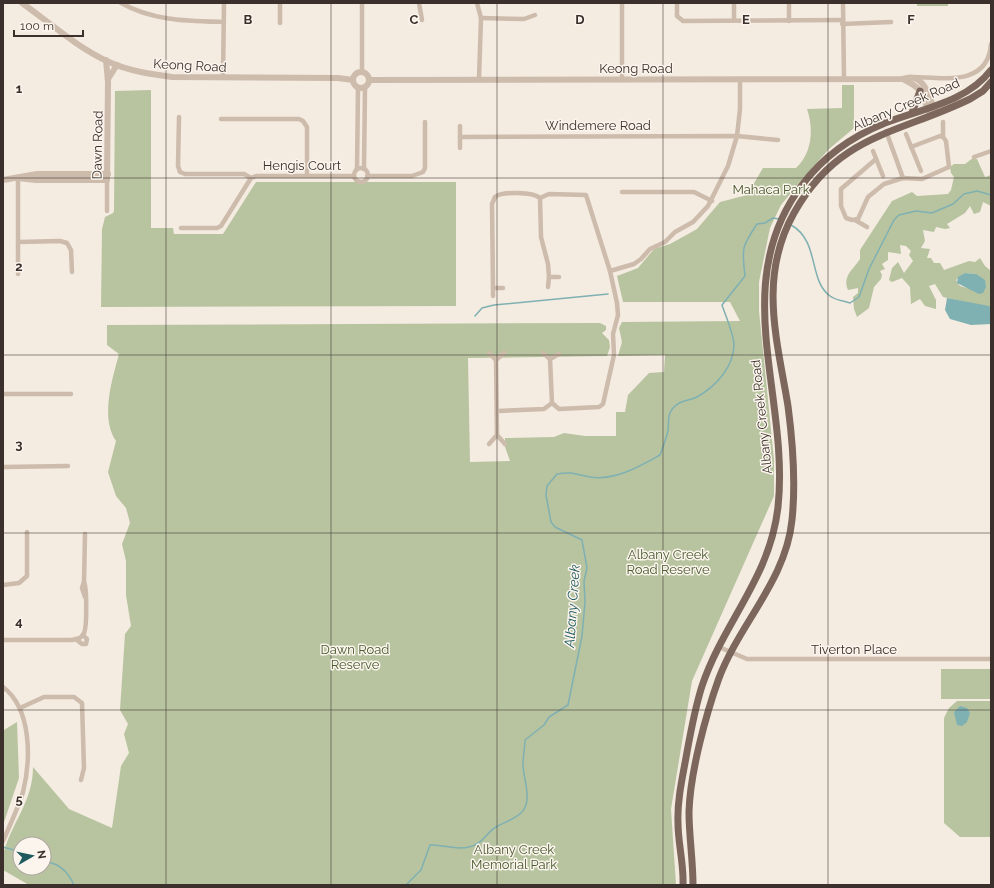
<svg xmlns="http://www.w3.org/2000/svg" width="994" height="888" font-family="Raleway,sans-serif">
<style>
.green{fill:#b8c4a0;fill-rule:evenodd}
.water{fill:#7fb0b2}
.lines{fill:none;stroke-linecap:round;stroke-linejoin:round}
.stream{stroke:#7fb0b2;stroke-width:1.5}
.minor{stroke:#cdbbac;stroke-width:4.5}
.tertiary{stroke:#cdbbac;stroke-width:6}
.primary{stroke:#7d675c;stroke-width:7}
.grid{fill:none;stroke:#3b302b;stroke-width:1;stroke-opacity:0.55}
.labels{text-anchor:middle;stroke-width:3;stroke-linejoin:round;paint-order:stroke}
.street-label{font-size:13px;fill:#3b302b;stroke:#fbf5ee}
.park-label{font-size:13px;fill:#4a5a2e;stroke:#fbf5ee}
.water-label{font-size:14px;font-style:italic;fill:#1f5a5e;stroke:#fbf5ee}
.grid-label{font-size:13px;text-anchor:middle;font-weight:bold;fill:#3b302b;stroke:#fbf5ee;stroke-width:3;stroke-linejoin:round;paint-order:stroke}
</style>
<rect width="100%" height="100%" fill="#f4ebe1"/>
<g class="green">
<rect x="917" y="3" width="31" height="3"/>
<path d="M842,85H854V128L829,149L804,177L781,205L770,228L759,282V311L774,460V496L692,681L671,809L676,885H29L3,870C3,866 2,860 3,855C11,823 33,802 33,767L69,809L112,828L121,766L129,753L124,734L128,724L120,710L125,634L131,626L126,595V561L122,544L130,523L126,508L116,496L108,472L116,441C100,418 112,380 119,354L107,345V325L600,323L606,326V330L602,333L609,340L610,347L607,356L468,358L470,462L510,461L505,447V438L554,437L564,433L585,436H616V412H625L628,395L649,373L664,372L665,355L618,356L622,342L619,328L622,322L740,321L730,302H623L617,276L638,268L654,249L670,244L697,229L720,202L747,195L763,168H796C812,153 814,129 807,109L842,108ZM20,844H44V868H20Z"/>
<polygon points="151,90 151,228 173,228 174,234 223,234 256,182 456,182 456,306 101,307 102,229 105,217 113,213 114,211 115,91"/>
<path d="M973,158L977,159L985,177L991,175V206L983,202L980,212L974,214L970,206L965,213L947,224L950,228L945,229L936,227L934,232L923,230L925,241L921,248L930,249L927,258H931L934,263H940L944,270L969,261L975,262L980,258L985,266L991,271V308L943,297L935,284L929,286L936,300V309L925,306L920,299L911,304L910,287L902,278L892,282L889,280L892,268L898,262L904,273L913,261L909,255L911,251L906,246L900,245L901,254L888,252V260L882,264L885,269L880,271L882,275L881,279L874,287L869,308L857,317L854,309L853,297L858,293V288L848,290C842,276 853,270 860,259V250L892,201L912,192L917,196L948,194L951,190L954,177L951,173L950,167L954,164H965ZM965,273L976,274L967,288L960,286L956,280Z"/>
<rect x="941" y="669" width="50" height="30"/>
<polygon points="957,701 991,701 991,837 960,837 944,823 944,718 949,708"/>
<polygon points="17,722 19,778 3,825 3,729 4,730"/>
</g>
<g class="water">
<polygon points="965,273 976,274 985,280 986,287 983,293 979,294 957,283 958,277"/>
<polygon points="947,298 989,306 991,308 991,324 971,325 950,319 945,310"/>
<polygon points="960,706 967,708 970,713 967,722 962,726 957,725 954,712"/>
</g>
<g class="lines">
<g class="stream">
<path d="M791,225C820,241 808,280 830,296C835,300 844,301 850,303L859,297L869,269L894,220L899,215L916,211L932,213L953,204L964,194L977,191L991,195"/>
<polyline points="475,316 482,308 494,305 608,294"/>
<polyline points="3,847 14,850 20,855"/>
<path d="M44,862C59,862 68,872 74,885"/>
<path d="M406,885L421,870L430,845C443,844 456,851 469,847C483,844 486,833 496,827C504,822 514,820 522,812C533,800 523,779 523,764C523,756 525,748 525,740L544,725L549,717L568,705L582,636L585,602L584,581L587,568L582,540L555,527L551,522L546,495L547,486L557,474C573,471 576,475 590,477C615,481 640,466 660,455C663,447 666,439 668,431C669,422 667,415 673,408C679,400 689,401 697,397C716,386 734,367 734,344C733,332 726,317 722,305L745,276C742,248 741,248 757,224L765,223L773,218L779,219"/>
</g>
<g class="minor">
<path d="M121,3C153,21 188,21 224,22"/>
<polyline points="419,3 422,20"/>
<polyline points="477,3 481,18 479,79"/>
<polyline points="677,3 677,16 683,21 842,20"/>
<polyline points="789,3 789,21"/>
<polyline points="843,3 844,79"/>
<polyline points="481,18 524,19 535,15"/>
<polyline points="734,20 734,3"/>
<polyline points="280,23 280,3"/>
<polyline points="842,24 891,22"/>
<polyline points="362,72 362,3"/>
<path d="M914,77C945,78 988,86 991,44"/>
<polyline points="223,78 224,3"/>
<polyline points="622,79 622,3"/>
<polyline points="179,117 178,166 180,172 185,174 244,174 251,178"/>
<polyline points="221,119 299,119 303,121 307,127 307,175"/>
<polyline points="886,131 903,178"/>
<polyline points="906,134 921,171"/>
<polyline points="460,137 737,136 778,140"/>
<polyline points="943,137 943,122"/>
<polyline points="460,148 460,126"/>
<polyline points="873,151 883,176"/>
<polyline points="974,157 991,151"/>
<polyline points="876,159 841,189 841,206 846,218 852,220 858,219 868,197 884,184 903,178 922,179 949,167 946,141 943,137 940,136 911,147"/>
<circle cx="361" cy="175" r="7"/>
<polyline points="357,169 358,88"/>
<polyline points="364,169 365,87"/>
<polyline points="367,176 412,176 423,172 425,168 425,122"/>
<polyline points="622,192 694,192 712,201"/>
<polyline points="540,198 541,237 548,264 549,277"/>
<polyline points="107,211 107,180"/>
<polyline points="855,220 867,227"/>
<polyline points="181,228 217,228 221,226 251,178 256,176 354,176"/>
<polyline points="18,242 60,241 67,243 71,250 72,272"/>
<polyline points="610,271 634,264 641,259 650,249 665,242 675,232 693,222 708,206 728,166 737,136 740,109 740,79"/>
<polyline points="18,274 18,178"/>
<polyline points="548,287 549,277 559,277"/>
<path d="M493,288L492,204L495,197C502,191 533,192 540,198L549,194L586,195L610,271L617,303L618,315L613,334L614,355L603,404L599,407L559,409L552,403L544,409L497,411"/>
<polyline points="493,296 493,288 503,288"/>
<polyline points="489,353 496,360 504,353"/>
<polyline points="543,353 550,359 559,354"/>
<polyline points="550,359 552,403"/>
<polyline points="496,360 497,435"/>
<polyline points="3,394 71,394"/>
<polyline points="489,444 497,435 505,444"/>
<polyline points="3,467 68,466"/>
<polyline points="3,585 19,583 27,576 27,532"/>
<polyline points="85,597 82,588 84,582 85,534"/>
<path d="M3,640H72L80,638C81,637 83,635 84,633C87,627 87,588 84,582"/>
<polyline points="77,640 82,644 86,644 87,639 83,635"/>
<polyline points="719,647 747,659 991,659"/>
<path d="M3,687C32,709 31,760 23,792C18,808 10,825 3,841"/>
<polyline points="20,708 44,697 74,697 82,703 84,768 81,780"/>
</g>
<g class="tertiary">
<path d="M22,3C50,23 78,48 109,62C129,71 150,74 172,77L338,78L353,80"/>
<circle cx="361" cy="80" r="8"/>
<polyline points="108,79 117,65"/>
<path d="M903,79C923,89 921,92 929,112"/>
<path d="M369,80L903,79C924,71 929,97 935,111"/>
<polyline points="18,178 36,180 107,180 108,82 106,60"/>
<polyline points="3,180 37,174 108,174"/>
</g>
<g class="primary">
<polyline points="912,113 920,91"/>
<path d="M683,885C684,864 678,844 678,823C677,799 683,775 687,752C691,730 695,708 702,686C724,621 770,578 778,507C790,397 727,284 802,185C823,157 853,136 885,123C921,109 967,102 991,70"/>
<path d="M693,885C693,860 689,836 689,812C690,773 706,714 719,678C740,623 786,580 792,520C796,482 793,444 788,406C777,339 758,277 794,213C838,134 898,134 970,99L983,91L991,82"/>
</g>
</g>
<path class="grid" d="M166,3V885M331,3V885M497,3V885M663,3V885M828,3V885M3,178H991M3,355H991M3,533H991M3,710H991"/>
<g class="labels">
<g class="street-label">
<text transform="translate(190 65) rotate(3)" y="5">Keong Road</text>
<text x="636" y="73">Keong Road</text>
<text transform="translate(906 104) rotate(-23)" y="5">Albany Creek Road</text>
<text x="598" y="130">Windemere Road</text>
<text transform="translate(97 145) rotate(-89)" y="5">Dawn Road</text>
<text x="302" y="170">Hengis Court</text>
<text transform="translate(761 417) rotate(-96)" y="5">Albany Creek Road</text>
<text x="854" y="654">Tiverton Place</text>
</g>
<g class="park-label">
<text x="771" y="194">Mahaca Park</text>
<text x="668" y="559">Albany Creek<tspan x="668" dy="15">Road Reserve</tspan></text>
<text x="355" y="654">Dawn Road<tspan x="355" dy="15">Reserve</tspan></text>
<text x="514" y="854">Albany Creek<tspan x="514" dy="15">Memorial Park</tspan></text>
</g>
<g class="water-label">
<text transform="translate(572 606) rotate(-86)" y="5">Albany Creek</text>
</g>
</g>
<g class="grid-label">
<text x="248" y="24">B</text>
<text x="414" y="24">C</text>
<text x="580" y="24">D</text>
<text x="746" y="24">E</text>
<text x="911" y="24">F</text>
<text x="19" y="93">1</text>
<text x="19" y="271">2</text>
<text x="19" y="449">3</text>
<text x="19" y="626">4</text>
<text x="19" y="804">5</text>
</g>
<rect width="994" height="888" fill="none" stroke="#3b302b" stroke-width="8"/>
<g transform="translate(32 856) rotate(81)"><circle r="19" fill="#fbf5ee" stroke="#aea6a0"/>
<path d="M0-3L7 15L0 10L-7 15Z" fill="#1f5a5e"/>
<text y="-6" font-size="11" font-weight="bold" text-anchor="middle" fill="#3b302b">N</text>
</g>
<path d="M14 30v6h69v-6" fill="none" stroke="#3b302b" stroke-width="2"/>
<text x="20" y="30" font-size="12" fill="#3b302b" stroke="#fbf5ee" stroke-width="3" paint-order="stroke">100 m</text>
</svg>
